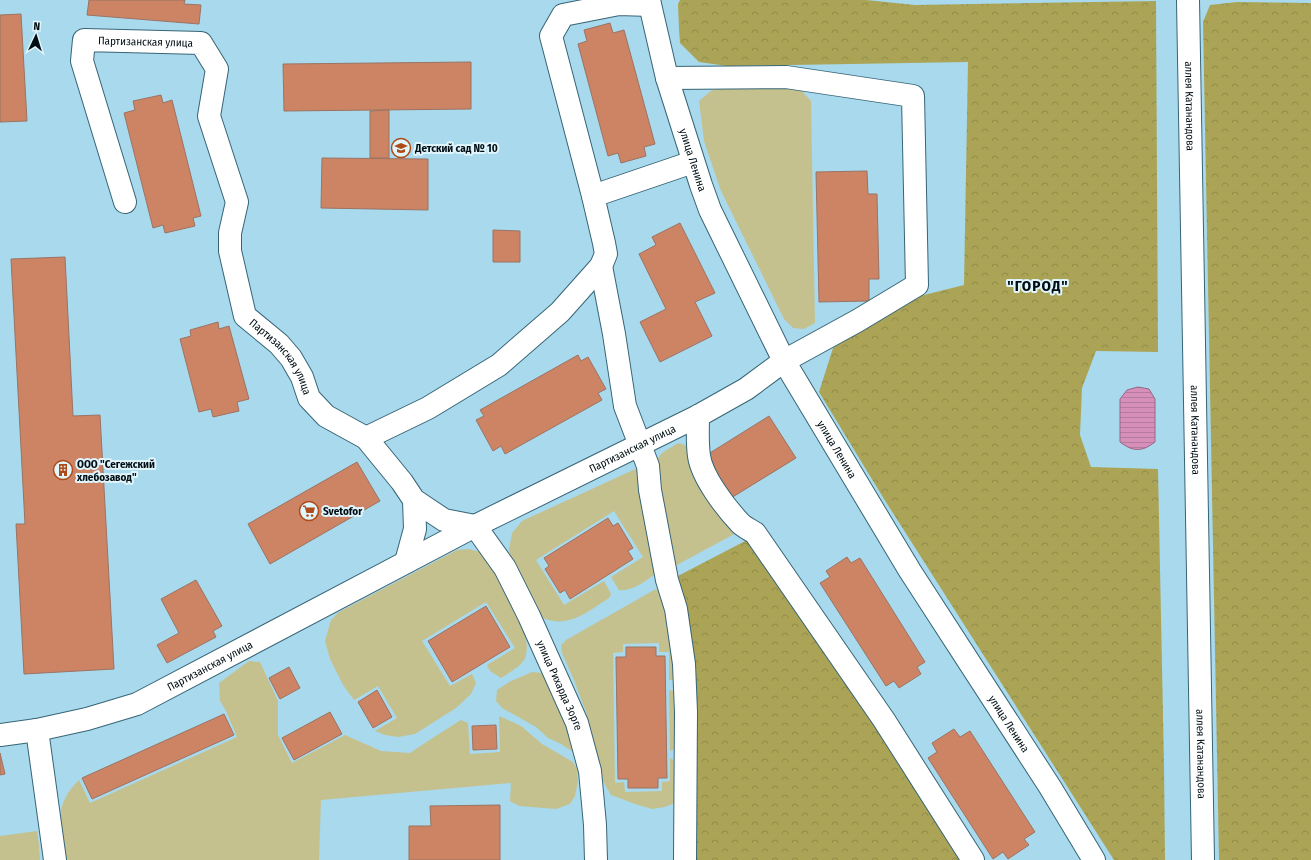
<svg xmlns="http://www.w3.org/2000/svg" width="1311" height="860" font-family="'Fira Sans Condensed',sans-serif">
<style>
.green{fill:#c5c18f}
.forest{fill:url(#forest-crowns)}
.water{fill:url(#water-rules);stroke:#956887}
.building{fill:#cd8465;stroke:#9b7362}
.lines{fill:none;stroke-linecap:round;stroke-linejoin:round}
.minor-casing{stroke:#376576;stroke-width:24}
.minor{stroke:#fff;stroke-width:22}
.labels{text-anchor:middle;stroke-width:4;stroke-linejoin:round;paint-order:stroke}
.street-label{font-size:11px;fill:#000e14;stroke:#e1f5fd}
.poi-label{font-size:11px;font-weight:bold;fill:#000e14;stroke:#e1f5fd;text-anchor:start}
.district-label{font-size:15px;font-weight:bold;letter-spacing:1px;fill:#000e14;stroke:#e1f5fd}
</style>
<defs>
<pattern id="forest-crowns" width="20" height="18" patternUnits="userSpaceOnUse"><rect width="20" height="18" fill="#aba457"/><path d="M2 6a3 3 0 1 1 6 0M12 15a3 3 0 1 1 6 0" fill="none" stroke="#918c4b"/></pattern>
<pattern id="water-rules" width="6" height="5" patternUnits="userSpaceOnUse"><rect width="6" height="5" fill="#d58fb8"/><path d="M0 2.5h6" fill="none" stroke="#b57a9d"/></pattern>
</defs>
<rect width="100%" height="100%" fill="#a8d9ec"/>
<g class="green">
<polygon points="768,85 800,89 811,101 815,323 804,329 793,328 784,319 721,191 704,141 699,101 712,90"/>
<polygon points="678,443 685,445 689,450 738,532 673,567 656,461 662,453"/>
<path d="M642,466L655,574C646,581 631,592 619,590L611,577L643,557L614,511L536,560L564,605L604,581L611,594L609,598C588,611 569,629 543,618L512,563L509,550L512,533L522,521Z"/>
<path d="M469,549L480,552L489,559L525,632C530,661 525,663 501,678L490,671L487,665L515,648L486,602L422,641L450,686L472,674L476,683L471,694L456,708L415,734L398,737L385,735L375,731L397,718L378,686L354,700L343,685L330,659L325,641L331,620L339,612L457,550Z"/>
<polygon points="660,589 670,613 675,680 669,680 669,652 659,652 659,643 623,644 623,652 613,653 615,783 624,782 625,792 662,791 662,782 670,781 670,758 677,762 679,801 665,807 652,809 635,804 611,795 603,781 599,760 593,742 587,715 574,680 562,653 561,645 566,640 654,590"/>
<path d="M249,661L260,662L278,701V735L292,763L345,735L381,751L410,753L434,737L461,720L468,723L470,754L500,752L499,716L521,726L542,744L573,762L577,769L578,781L575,796L570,804L556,809L519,806L510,801L511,783L321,800L319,860H66C59,828 53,805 79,780L90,803L237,737L226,711L220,701L219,683Z"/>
<polygon points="532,672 542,673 548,676 578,755 561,744 548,738 536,727 502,708 496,701 497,690 509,682"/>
<polygon points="669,690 674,691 678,693 679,746 675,749 670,751"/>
<polygon points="37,831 39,845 40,860 0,860 0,836"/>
</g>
<g class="forest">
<polygon points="680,0 866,0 915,5 1156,1 1158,352 1096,351 1082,388 1080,435 1091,467 1158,469 1164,766 1165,860 1114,860 884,499 819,392 834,345 920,296 964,285 968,62 727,66 699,62 680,43 679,29 678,4"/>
<polygon points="1237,2 1311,3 1311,860 1219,860 1203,22 1210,5"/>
<polygon points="749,539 966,860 693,860 676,577"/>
</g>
<path class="water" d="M1138,387L1149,389L1155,399V442C1142,452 1133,452 1120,442V399L1127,390Z"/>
<g class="building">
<polygon points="89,0 185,0 184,4 201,5 199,24 87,15"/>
<polygon points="21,14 27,121 0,122 0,15"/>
<polygon points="610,23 613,33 624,30 655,144 644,147 646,156 621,163 618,153 608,156 578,44 587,41 584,30"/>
<polygon points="471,62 471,109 284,111 283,64"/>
<polygon points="161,95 163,103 172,100 201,216 193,218 195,226 165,233 163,225 153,228 124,113 135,110 133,101"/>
<polygon points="389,110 389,158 370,158 370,111"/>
<polygon points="322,158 428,159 428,210 321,208"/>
<polygon points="867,171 868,194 877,194 879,279 869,279 869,301 819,302 816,172"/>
<polygon points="680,223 715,293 695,302 712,336 660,362 640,322 666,309 639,254 656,245 652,237"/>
<polygon points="493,230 520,231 520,262 493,262"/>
<polygon points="65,257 73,416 100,415 114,669 24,674 16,524 25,524 11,259"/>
<polygon points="218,322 219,329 229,326 249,399 237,402 239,411 213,417 211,409 199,412 180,339 191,336 190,330"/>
<polygon points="578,355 581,361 588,357 606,389 598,393 602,400 505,454 501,446 493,451 476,420 484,416 480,410"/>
<polygon points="769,416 796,458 731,498 705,456"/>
<polygon points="357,462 380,501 270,564 248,524"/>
<polygon points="608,518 613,526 618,523 633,548 628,551 633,559 570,599 565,590 560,593 545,569 549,566 544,558"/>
<polygon points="847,557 851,563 860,558 925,662 917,667 921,674 899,688 894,681 886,686 820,583 830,577 826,571"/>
<polygon points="196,580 222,626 213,631 216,637 167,663 157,645 179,633 161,599"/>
<polygon points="486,606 510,647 452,682 428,641"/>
<polygon points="626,647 656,647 656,656 665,656 667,778 658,778 658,788 628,788 628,779 618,779 616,657 626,657"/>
<polygon points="289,667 300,688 280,699 269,678"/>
<polygon points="377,690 392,717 373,728 358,702"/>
<polygon points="330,712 342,734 294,760 282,738"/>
<polygon points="224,714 234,735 92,799 82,778"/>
<polygon points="496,725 497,749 473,750 472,726"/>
<polygon points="954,729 960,737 970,731 1035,832 1024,839 1029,845 1008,859 1003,852 993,859 928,758 937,752 932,743"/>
<polygon points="0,753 5,774 0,775"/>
<polygon points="500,805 500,860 409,860 409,826 431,826 430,806"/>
</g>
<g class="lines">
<g class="minor-casing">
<g id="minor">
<path id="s1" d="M649,0L667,78L701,185L710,210L784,361L910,571L1050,787L1094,860"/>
<path id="s2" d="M1188,0L1203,860"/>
<polyline points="593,196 693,162"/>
<path id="s3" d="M125,202L82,61L84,40L201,43L217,69L209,116L237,202L230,233V251L245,316L279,344L291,358L302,377L309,398L326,416L366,438L402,482L414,500L444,520L475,526L505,568L529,616L577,723L590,771L595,825L596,860"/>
<polyline points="601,266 614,334 625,406 648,466 650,490 667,580 676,609 684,664 686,712 685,860"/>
<path d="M698,416C698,429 697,442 699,456C702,477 725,507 740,523C744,527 750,530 755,533L884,720L973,860"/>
<polyline points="366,438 428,408 499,365 560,312 601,266 606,254 604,243 593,196 551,36 563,15 619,4 650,5"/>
<polyline points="406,562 415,529 414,500"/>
<polyline points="37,730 55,860"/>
<path id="s4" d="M0,735L37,730L87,719L137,704L475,526L698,416L746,389L784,361L857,321L917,285L913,96L786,77L667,78"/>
</g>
</g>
<use href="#minor" class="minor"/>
</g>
<defs>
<g id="school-ring" transform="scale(1)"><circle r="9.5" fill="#e1f5fd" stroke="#af4b16" stroke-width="1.5"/><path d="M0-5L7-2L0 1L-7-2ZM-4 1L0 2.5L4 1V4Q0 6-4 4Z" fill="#af4b16"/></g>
<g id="building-ring" transform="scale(1)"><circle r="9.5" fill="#e1f5fd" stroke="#af4b16" stroke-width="1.5"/><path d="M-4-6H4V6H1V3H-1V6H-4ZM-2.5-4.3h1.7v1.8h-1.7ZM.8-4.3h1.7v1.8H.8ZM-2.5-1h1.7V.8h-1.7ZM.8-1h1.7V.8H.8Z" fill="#af4b16"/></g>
<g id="supermarket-ring" transform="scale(1)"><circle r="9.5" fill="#e1f5fd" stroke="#af4b16" stroke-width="1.5"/><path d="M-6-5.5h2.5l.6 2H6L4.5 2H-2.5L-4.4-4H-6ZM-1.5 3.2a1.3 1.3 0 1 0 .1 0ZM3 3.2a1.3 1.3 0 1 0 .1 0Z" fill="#af4b16"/></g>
</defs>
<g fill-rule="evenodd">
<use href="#school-ring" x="401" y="148"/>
<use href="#building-ring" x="63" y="470"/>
<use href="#supermarket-ring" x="309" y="511"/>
</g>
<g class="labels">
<g class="street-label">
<text dy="4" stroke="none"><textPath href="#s3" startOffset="230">Партизанская улица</textPath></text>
<text dy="4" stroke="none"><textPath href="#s2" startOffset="106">аллея Катанандова</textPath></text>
<text dy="4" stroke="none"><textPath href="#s1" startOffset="166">улица Ленина</textPath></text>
<text dy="4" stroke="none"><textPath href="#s3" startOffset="626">Партизанская улица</textPath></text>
<text dy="4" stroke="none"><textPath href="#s2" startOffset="430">аллея Катанандова</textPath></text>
<text dy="4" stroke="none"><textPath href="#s4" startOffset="698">Партизанская улица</textPath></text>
<text dy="4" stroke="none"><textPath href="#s1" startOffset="490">улица Ленина</textPath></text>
<text dy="4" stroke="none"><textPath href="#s4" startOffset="223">Партизанская улица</textPath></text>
<text dy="4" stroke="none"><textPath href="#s3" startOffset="1075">улица Рихарда Зорге</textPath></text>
<text dy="4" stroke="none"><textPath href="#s1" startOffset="814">улица Ленина</textPath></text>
<text dy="4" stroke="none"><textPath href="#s2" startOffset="754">аллея Катанандова</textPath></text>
</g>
<g class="poi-label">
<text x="415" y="152">Детский сад № 10</text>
<text x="77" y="468">ООО "Сегежский<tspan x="77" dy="13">хлебозавод"</tspan></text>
<text x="323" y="515">Svetofor</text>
</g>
<g class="district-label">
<text x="1038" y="291">"ГОРОД"</text>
</g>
</g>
<g transform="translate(36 36) rotate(4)" stroke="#e1f5fd" stroke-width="3" paint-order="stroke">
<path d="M0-3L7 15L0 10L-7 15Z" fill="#000e14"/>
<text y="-6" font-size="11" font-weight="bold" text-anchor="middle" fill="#000e14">N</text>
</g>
</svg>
